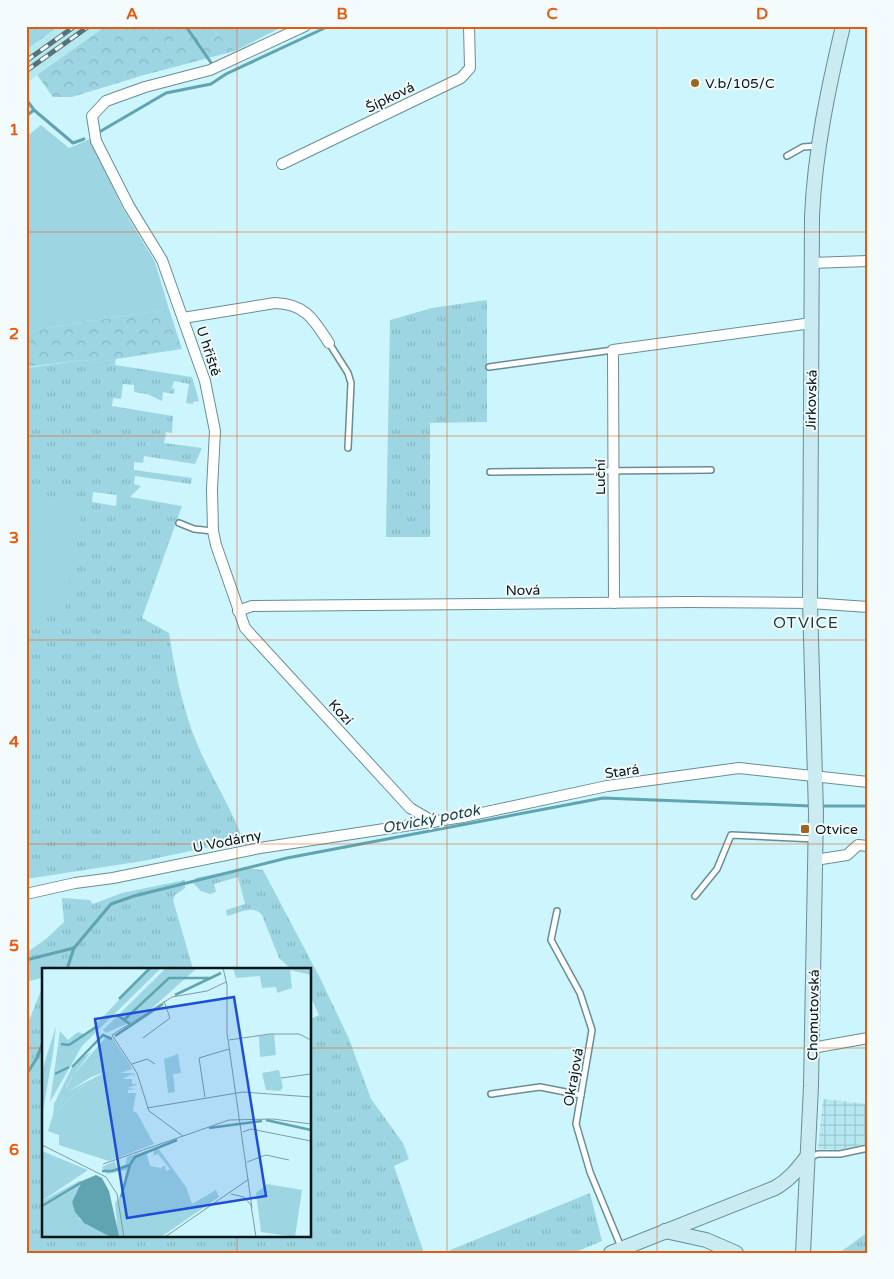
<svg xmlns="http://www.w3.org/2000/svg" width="894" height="1279" font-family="'Varela Round',sans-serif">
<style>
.built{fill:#b6e8f2}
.industrial{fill:url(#industrial-grid)}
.grass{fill:url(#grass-tufts);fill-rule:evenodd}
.forest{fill:url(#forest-crowns)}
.garden{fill:#9dd6e2}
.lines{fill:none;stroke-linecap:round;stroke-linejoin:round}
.stream{stroke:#60a4b1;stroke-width:3}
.service-casing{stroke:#688e95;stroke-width:8}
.minor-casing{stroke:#688e95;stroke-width:12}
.secondary-casing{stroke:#688e95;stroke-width:16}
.service{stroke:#fff;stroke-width:5}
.minor{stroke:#fff;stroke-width:10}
.secondary{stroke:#c9ebf1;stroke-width:14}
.rail-casing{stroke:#587277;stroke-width:5}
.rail{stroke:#f3fbfd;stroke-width:3;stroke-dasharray:9;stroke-linecap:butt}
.grid{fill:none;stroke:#e8590c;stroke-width:1;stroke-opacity:0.55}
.poi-dot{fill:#9e6623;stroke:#f3fbfd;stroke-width:2}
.labels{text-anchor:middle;stroke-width:4;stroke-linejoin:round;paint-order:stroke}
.poi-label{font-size:14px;fill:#08171a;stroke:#f3fbfd;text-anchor:start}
.street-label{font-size:14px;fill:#08171a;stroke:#f3fbfd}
.water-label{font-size:15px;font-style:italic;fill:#1c3e44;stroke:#f3fbfd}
.quarter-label{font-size:16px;letter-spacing:1px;fill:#173b42;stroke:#f3fbfd}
.inset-river{fill:none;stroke:#60a4b1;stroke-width:2.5}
.inset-road{fill:none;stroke:#7e9ca2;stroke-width:1}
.view{fill:#1d4ed8;fill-opacity:0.15;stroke:#1d4ed8;stroke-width:2.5}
.inset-edge{fill:none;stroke:#08171a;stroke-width:2.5}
.neatline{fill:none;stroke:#e8590c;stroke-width:2}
.grid-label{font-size:16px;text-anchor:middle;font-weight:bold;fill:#e8590c}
</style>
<defs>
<pattern id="industrial-grid" width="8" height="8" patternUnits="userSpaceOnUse" patternTransform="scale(1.25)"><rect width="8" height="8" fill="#b6e8f2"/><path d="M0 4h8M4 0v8" fill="none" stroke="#9bc6cf"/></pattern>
<pattern id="grass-tufts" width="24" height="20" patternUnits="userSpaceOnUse" patternTransform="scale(1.25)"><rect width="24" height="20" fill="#9dd6e2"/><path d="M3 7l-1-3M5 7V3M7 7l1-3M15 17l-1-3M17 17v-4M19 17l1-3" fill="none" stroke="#86b7c1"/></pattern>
<pattern id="forest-crowns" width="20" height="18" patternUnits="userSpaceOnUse" patternTransform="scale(1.25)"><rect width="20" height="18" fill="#9dd6e2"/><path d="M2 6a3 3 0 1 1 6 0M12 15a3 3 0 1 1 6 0" fill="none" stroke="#86b7c1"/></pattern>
</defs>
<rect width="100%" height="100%" fill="#ccf5fd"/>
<polygon class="built" points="59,26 106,26 26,83 26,50"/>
<polygon class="industrial" points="823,1099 868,1104 868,1143 839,1150 818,1149"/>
<g class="grass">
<polygon points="487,300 487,422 430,423 430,537 386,537 390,320 432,308"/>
<path d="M83,360L192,377L199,401L193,402V404L186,403L189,384L174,381L172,388L175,389L174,394L163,392L162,401L147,394L134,392V385L123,384L121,399L113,398L112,406L173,416L172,433L166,432L164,443L202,448L195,464L144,456L143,463L134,462V470L192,478L191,484L135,476L134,484L141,486L130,497L182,506L142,618L169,633C174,666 181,699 192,731C206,769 229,802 243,840L143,861L26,879V368ZM93,492L117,495L116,506L92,502Z"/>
<path d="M246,868L263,870L320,978L349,1039L371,1099L403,1143L409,1159L394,1166L424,1253H26V1028L44,983V1235H310V1019L319,1015L310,995V969H292L290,967H289L279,958L262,915C253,904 239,913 227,916L226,910L245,904L238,877L214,884L216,892L210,894L201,891L193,883L196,882L195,878Z"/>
<polygon points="185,880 185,888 175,895 173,900 193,969 44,969 44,977 26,982 26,953 46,939 64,922 62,898 90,900 93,904 122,893"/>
<polygon points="590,1193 602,1241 573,1253 443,1253"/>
<polygon points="868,1232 868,1253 839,1253"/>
</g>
<g class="forest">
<polygon points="27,26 59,26 26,50"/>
<polygon points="106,26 209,26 235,51 144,75 72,97 53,97 37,75"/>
<polygon points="169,309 182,349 116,359 115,365 83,360 26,367 26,333 65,325"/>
</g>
<g class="garden">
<polygon points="209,26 284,26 235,51"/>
<polygon points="41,125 69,148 90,139 123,209 155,262 169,309 65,325 26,333 26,137"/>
<polygon points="26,496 83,506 64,614 26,608"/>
</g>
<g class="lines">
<g class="stream">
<polyline points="182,26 187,28 214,67"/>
<polyline points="26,99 34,110"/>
<polyline points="26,116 34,110 73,143 84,139"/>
<polyline points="101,131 166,93 211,84 226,74 329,26"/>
<polyline points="820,806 868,806"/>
<polyline points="26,960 74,948 111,904 134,896 287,858 603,798 811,806"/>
<polyline points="67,969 74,948"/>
<polyline points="26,1075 37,1058 44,1039"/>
</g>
<g class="service-casing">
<g id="service">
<polyline points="787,156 803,147 817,146"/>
<polyline points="329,343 348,373 351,383 348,448"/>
<polyline points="489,367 613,350"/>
<polyline points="490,472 711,470"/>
<polyline points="179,523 194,529 213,531"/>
<polyline points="695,896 717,869 731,835 815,839"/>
<polyline points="557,911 551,940 580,993 592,1030 576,1124 590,1172 621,1247"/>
<polyline points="491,1094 540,1087 581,1095"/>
<polyline points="810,1157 818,1154 840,1154 868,1148"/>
</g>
</g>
<g class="minor-casing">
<g id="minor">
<polyline points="305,26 210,70 145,87 106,101 92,116 96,141 129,206 162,260 205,381 215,431 212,489 213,531 216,545 245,628 410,808 434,822"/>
<polyline points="282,164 461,78 470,68 469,26"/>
<polyline points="811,263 868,261"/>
<path d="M183,318L275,303C306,304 314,320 329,343"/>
<polyline points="614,603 613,350 812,323"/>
<polyline points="238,611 252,606 688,602 810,603 868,607"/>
<polyline points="815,860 847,855 858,845 868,846"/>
<polyline points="26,894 75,883 113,878 260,848 463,817 607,786 739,768 868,782"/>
<polyline points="812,1048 868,1038"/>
</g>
</g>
<g class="secondary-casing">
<g id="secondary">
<polyline points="665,1231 706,1240 736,1253"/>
<path d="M611,1253L775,1188C789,1180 797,1170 807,1157"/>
<path d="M803,1253L811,1086L816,813L810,603L812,216C815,151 828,89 843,26"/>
</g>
</g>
<use href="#service" class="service"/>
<use href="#minor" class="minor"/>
<use href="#secondary" class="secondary"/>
<g class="rail-casing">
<g id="rail">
<polyline points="26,61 75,26"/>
<polyline points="26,71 89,26"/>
</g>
</g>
<use href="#rail" class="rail"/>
</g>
<path class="grid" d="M237,26V969M447,26V1253M657,26V1253M26,232H868M26,436H868M26,640H868M26,844H868M26,1048H44M310,1048H868M237,1235V1253"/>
<g class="poi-dot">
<circle cx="695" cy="83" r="5"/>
<rect x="800" y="824" width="10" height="10" rx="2.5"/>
</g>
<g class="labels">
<g class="poi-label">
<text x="705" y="88">V.b/105/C</text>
<text x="815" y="834">Otvice</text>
</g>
<g class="street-label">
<text transform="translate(390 97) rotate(-26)" y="5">Šípková</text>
<text transform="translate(209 351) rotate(72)" y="5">U hřiště</text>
<text transform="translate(811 400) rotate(-89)" y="5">Jirkovská</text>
<text transform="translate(600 477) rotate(-90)" y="5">Luční</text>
<text transform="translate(523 590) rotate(-1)" y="5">Nová</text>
<text transform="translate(341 712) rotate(48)" y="5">Kozí</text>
<text transform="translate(622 771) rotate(-8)" y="5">Stará</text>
<text transform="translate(227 841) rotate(-11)" y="5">U Vodárny</text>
<text transform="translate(813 1015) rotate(-89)" y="5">Chomutovská</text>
<text transform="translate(573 1077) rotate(-80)" y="5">Okrajová</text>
</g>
<g class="water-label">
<text transform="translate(431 819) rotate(-11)" y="5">Otvický potok</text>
</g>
<g class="quarter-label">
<text x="806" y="628">OTVICE</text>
</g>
</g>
<g transform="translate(42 968)">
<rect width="269" height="269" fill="#ccf5fd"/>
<path d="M136,86L139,105L131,106L133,124L126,125L122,91ZM75,105H92L93,109L90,106L81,111H90V116H96L86,120L95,121L86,122V125H94L91,143L95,145L112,176L67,193L17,177V167L6,163L11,147L40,118ZM116,180L144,219L150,236L174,222L177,229L119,269H76L73,235L80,225L84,202L65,206L60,199L73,193L75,201L84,196L85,189L104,183L108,198L119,200L123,197L124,203L128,201L116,186L111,188L112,182L105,183ZM0,183L46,202L0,233ZM225,216L260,222L253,269L219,264L214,225Z" fill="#9dd6e2"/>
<path d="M107,0H119L40,78L8,134L18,63L26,72L36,64L44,67ZM124,0H138L86,49L91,53L64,65L61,62ZM191,0H269V7L248,2L250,20L235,25L234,19L220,20L218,8L194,10ZM14,58L11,85L0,148V103ZM49,84L32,106L24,119L27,123L71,100L87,95L90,101L40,118L11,147L12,136L29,101L35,92ZM39,212L37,219L32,222L26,245L70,269H0V233Z" fill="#9dd6e2"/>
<path d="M37,219L30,234L38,251L21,250L20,231Z" fill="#9dd6e2"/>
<path d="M138,0H155L109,41L91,53L85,49ZM232,66L234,87L218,89L217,68ZM63,70L71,71L87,95L49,109L27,123L24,120L32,106ZM237,102L241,119L238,123L224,122L220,105ZM51,127L79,128L78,145L50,144Z" fill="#9dd6e2"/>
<path d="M54,207L60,210L67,223L77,268H67L42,255L33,244L30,234L40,213Z" fill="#60a4b1"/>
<path class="inset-river" d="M133,27L179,5M77,31L108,0M75,47L88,56M83,51L127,10H167M73,68L121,36M19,76L27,77L54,59M30,99L61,67L70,71M13,106L27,99M224,152L269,162M167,160L220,153M60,203H70L88,197L93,189L135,172M79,229L88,197M0,238L40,214"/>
<path class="inset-road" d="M181,0L185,17V65L210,240M101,70L128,50L122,33M187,72L228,66H257L269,72M90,96L105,91L113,96M239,110L269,106M163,129L157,90L187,81M105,140L201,124L269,129M201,164L209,161L269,173M141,168L107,143L95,105L70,67L130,29L165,23L184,14M0,177L64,209L75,226L82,269M205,194L224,187L247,192M61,196L187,152L231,151L269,156M189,226L202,229L209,237L214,269M123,269L207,211"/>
<path class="view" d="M192,29L224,228L85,250L53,51Z"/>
<rect width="269" height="269" class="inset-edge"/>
</g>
<rect width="894" height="1279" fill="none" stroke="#f3fbfd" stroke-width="55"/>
<rect x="28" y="28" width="838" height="1224" class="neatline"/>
<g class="grid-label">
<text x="132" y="19">A</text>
<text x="342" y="19">B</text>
<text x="552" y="19">C</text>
<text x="762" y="19">D</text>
<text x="14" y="135">1</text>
<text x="14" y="339">2</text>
<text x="14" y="543">3</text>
<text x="14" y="747">4</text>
<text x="14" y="951">5</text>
<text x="14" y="1155">6</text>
</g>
</svg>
